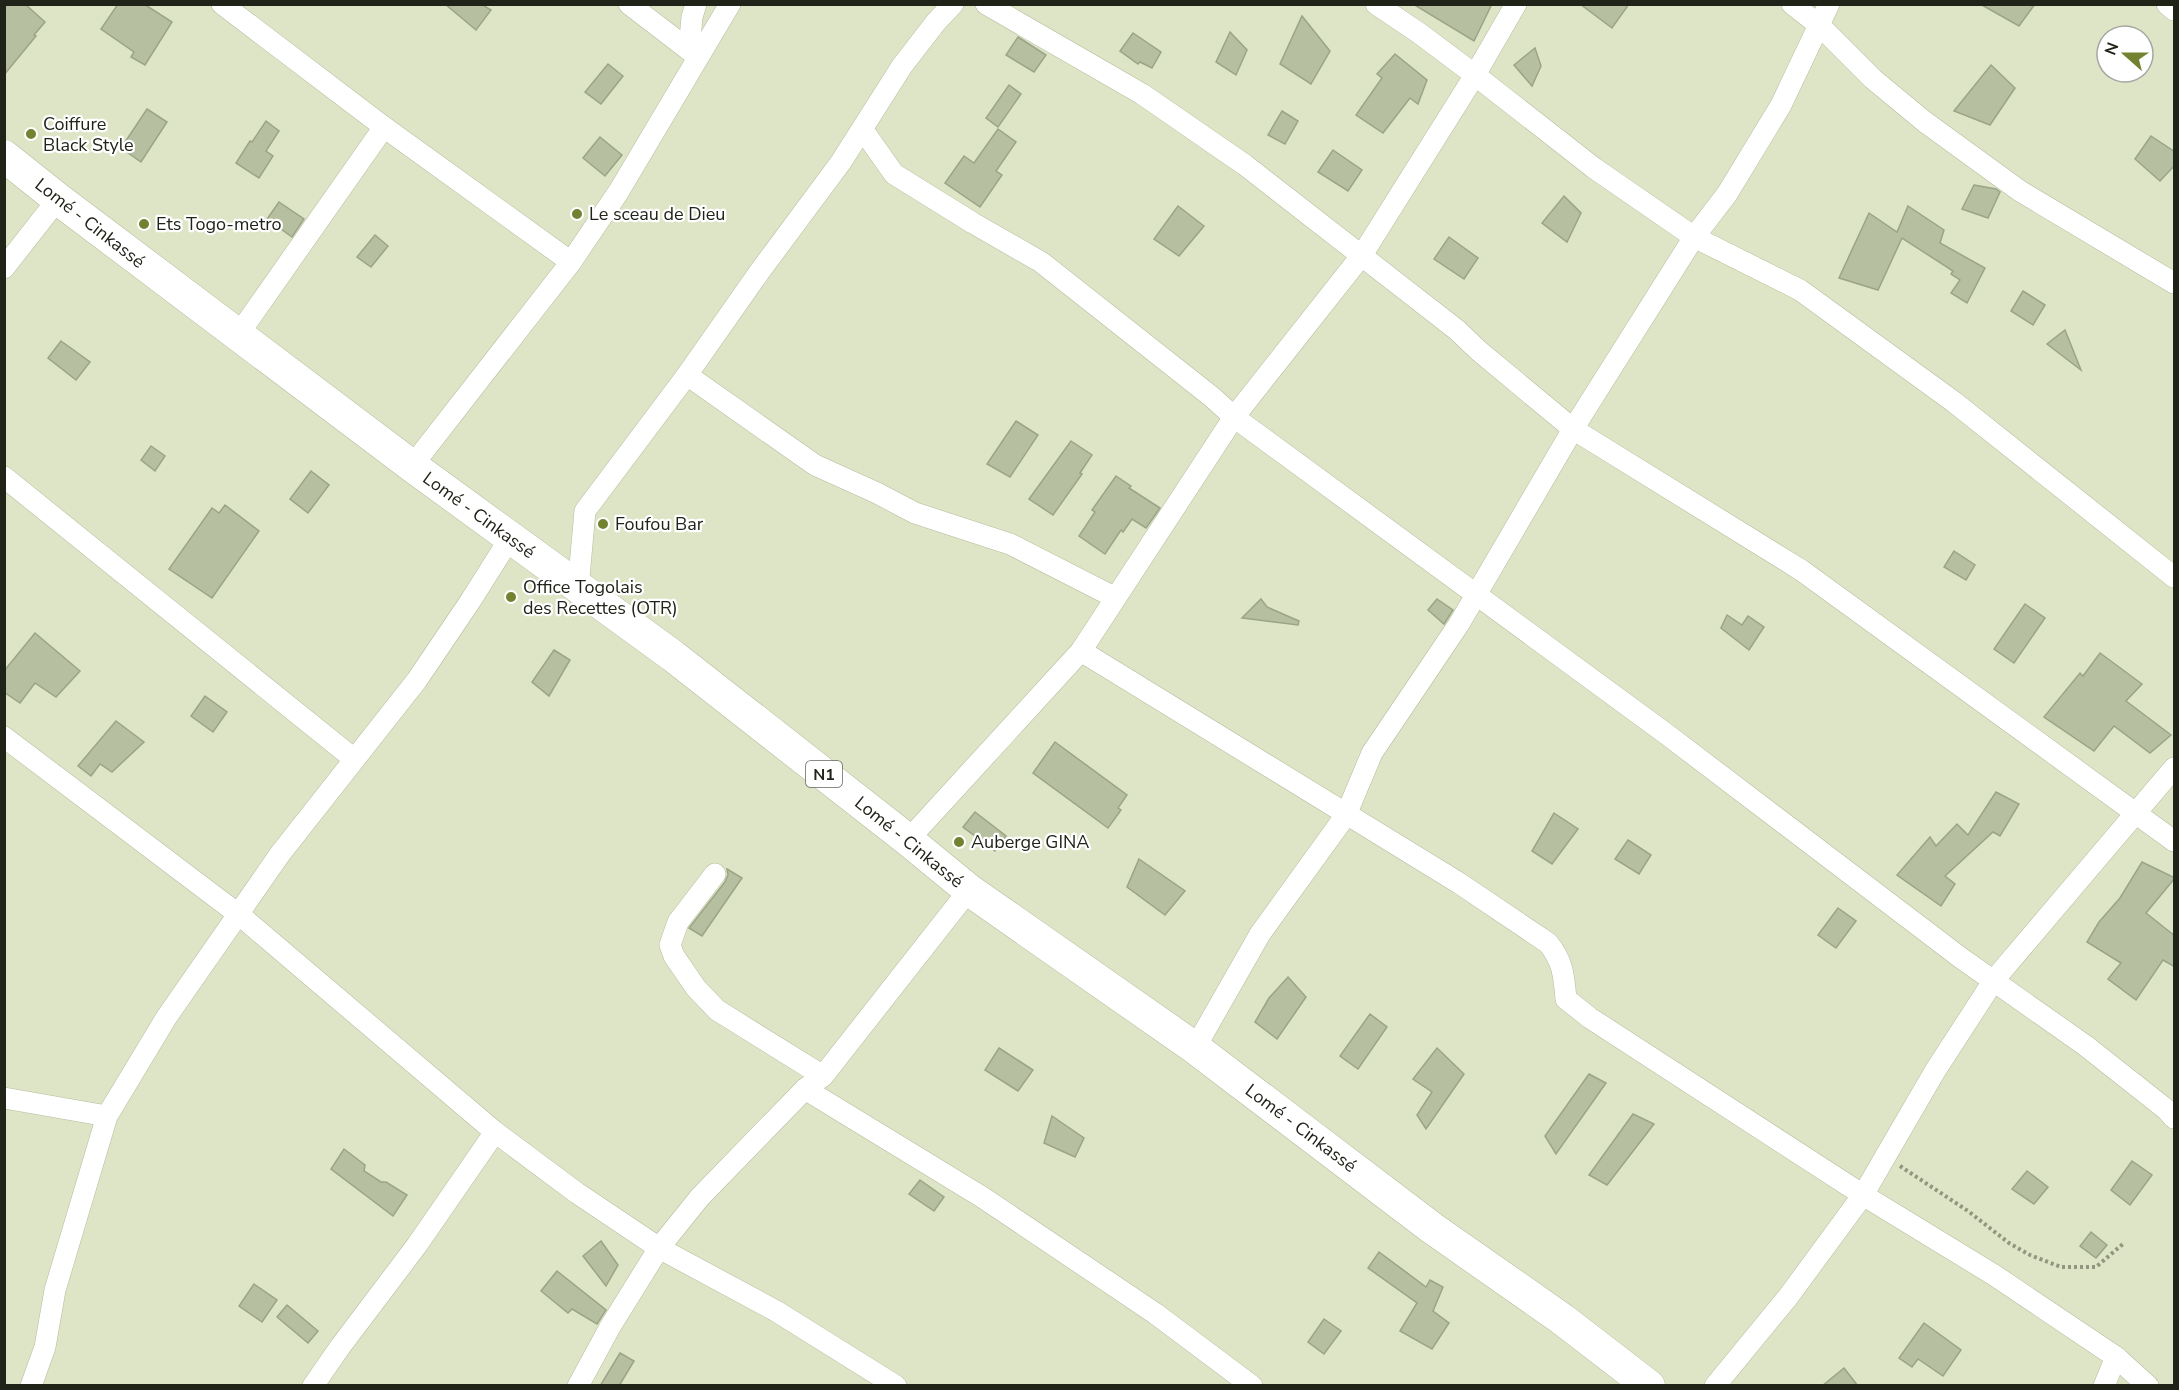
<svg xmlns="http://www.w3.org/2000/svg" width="2179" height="1390" font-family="'Nunito Sans',sans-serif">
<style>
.building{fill:#b7bfa1;stroke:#9ca486;stroke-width:1.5}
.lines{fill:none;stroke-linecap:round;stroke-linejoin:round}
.minor-casing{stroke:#b5bd9e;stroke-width:22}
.highway-casing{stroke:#b5bd9e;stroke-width:33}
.path{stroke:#90967f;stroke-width:4;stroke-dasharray:3 3;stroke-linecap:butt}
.minor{stroke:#fff;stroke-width:21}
.highway{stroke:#fff;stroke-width:32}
.poi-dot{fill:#728231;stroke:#fff;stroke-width:2}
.labels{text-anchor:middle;stroke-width:4.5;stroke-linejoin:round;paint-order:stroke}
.shield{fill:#fff;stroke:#63655d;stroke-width:1.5}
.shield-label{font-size:16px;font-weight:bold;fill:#202318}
.poi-label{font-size:18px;fill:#202318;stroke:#fff;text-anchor:start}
.street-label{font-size:18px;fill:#202318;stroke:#fff}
</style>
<rect width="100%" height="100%" fill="#dde5c6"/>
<g class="building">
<polygon points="4,4 25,4 45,22 34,35 36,36 4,75"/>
<polygon points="118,4 144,4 172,22 145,65 131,57 134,52 101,29"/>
<polygon points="445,4 481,4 491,10 476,30"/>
<polygon points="1413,4 1492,4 1474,41"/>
<polygon points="1580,4 1629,4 1612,28"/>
<polygon points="1980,4 2035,4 2019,26"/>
<polygon points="1302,16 1330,51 1311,84 1280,64"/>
<polygon points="1230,32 1247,50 1236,75 1216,62"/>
<polygon points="1133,33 1161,52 1152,68 1140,62 1138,64 1120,51"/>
<polygon points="1018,37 1046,55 1034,72 1006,55"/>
<polygon points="1535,48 1541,66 1532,86 1514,65"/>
<polygon points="1395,54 1427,80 1418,104 1410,98 1383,133 1356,115 1382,78 1377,74"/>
<polygon points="608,64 623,76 601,104 585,92"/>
<polygon points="1991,65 2015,88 1990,125 1954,111"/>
<polygon points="1009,85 1021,94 998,127 986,118"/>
<polygon points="147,109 167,122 141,162 121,148"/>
<polygon points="1282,111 1298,121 1285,144 1268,135"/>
<polygon points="266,121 279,131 266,151 273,156 259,178 236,163 250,141 252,142"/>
<polygon points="998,129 1016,142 996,171 1002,175 980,207 945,183 964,156 974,163"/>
<polygon points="2151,136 2175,152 2175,165 2160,181 2135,159"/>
<polygon points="600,137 622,155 605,176 583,158"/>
<polygon points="1333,150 1362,170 1348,191 1318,172"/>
<polygon points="1974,185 1996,189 2000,192 1988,218 1962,209"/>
<polygon points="1564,196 1581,213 1567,242 1542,223"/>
<polygon points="279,202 304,219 292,237 267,219"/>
<polygon points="1178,206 1204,226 1179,256 1154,239"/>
<polygon points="1908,206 1944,230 1940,243 1985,268 1967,303 1951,293 1960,280 1951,274 1953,271 1902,238 1878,290 1839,278 1869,213 1897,232"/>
<polygon points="375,235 388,246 371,267 357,257"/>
<polygon points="1449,237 1478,258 1464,279 1434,259"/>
<polygon points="2023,291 2045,305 2033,325 2011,311"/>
<polygon points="2065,330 2081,370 2047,344"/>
<polygon points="61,341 90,362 76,380 48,358"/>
<polygon points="1016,421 1038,435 1010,477 987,464"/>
<polygon points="1071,441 1092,455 1080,473 1082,474 1053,515 1029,499"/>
<polygon points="151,446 165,456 155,471 141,460"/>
<polygon points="311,471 329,485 308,513 290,499"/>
<polygon points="1116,476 1131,486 1129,488 1160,508 1146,528 1132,519 1123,532 1121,530 1105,554 1079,536 1095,512 1092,510"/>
<polygon points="225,505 259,531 212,598 169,569 212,508 219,513"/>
<polygon points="1954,551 1975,565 1966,580 1944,567"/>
<polygon points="1261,599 1267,607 1299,621 1298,625 1242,618"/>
<polygon points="1437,599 1453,610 1444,624 1428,610"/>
<polygon points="2025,604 2045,618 2014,663 1994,649"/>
<polygon points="1727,615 1742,625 1748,616 1764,627 1749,650 1721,628"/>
<polygon points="35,633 80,671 56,697 35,683 20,703 4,692 4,671"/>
<polygon points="554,650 570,660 549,696 532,682"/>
<polygon points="2100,653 2142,684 2126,701 2171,735 2150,753 2114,726 2094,751 2044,717 2080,673 2083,676"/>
<polygon points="205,696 227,712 213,732 191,716"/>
<polygon points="116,721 144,742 112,772 100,764 91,776 78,766"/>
<polygon points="1055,742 1127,795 1118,808 1121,810 1108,828 1033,773"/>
<polygon points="1996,792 2019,804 2000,836 1993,832 1945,876 1955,884 1941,906 1897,875 1930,837 1936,846 1957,824 1968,835"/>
<polygon points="975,812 1006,836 995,851 963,827"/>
<polygon points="1554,813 1578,829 1552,864 1532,851"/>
<polygon points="1628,840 1651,855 1639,874 1615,859"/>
<polygon points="1139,859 1185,891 1165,915 1127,887"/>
<polygon points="2142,862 2175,878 2146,913 2175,936 2175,967 2163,960 2136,1000 2108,979 2121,963 2087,942 2099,922 2120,898"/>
<polygon points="727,869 742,878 702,936 689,928 725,882 728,875"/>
<polygon points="1838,908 1856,921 1836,948 1818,935"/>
<polygon points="1288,977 1306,997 1277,1039 1255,1022 1269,998"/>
<polygon points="1370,1014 1387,1027 1358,1069 1340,1056"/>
<polygon points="999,1048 1033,1070 1018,1091 985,1070"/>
<polygon points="1437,1048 1464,1074 1426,1129 1417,1115 1432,1092 1413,1079"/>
<polygon points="1589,1074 1606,1083 1556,1154 1545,1136"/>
<polygon points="1633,1114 1654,1124 1607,1185 1589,1175"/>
<polygon points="1052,1116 1084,1138 1075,1157 1044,1143"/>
<polygon points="344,1149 365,1165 364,1171 381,1182 386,1182 407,1195 393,1216 331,1169"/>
<polygon points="2132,1161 2152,1175 2130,1205 2111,1190"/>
<polygon points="2027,1171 2048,1187 2034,1204 2012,1189"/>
<polygon points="920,1180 944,1197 934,1211 909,1194"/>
<polygon points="2091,1232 2107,1245 2096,1258 2080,1246"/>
<polygon points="601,1241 618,1265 606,1286 583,1256"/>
<polygon points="1379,1252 1426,1287 1430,1280 1443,1287 1433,1311 1449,1323 1432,1349 1400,1331 1417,1303 1368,1268"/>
<polygon points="557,1271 606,1310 597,1324 572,1309 568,1313 541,1291"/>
<polygon points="254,1284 277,1300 262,1322 239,1306"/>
<polygon points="287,1305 318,1331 308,1343 277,1317"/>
<polygon points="1324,1319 1341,1331 1324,1354 1308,1342"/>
<polygon points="1924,1323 1961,1350 1943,1376 1918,1359 1912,1367 1899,1358"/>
<polygon points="620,1353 634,1361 619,1386 600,1386"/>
<polygon points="1844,1368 1858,1386 1822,1386"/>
</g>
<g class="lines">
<g class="minor-casing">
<g id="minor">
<polyline points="222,4 384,127 571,262"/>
<polyline points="629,4 689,50"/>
<polyline points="696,4 692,17 689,50 698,56"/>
<polyline points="986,4 1142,94 1245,165 1457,330 1479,351 1573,429 1801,570 2174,841"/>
<polyline points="1376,4 1419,33 1475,75 1594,168 1694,237 1800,290 1954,402 2174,577"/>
<polyline points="1792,4 1819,25 1873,79 1925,122 2020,191 2174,283"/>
<polyline points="2167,4 2174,10"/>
<polyline points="863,130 894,174 973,223 1041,262 1212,397 1234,417 1665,733 1961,958 2086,1046 2167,1110 2174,1118"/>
<polyline points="4,268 58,199"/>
<polyline points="238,335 384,127"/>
<polyline points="687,375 815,465 877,493 915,513 1010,544 1114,597"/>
<polyline points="412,466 571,262 619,191 730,4"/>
<polyline points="4,477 354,759"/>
<polyline points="578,588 585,511 687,375 760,271 841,162 902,66 936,22 953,4"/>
<path d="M1081,651L1459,883L1548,943C1563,961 1564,976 1566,999L1590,1018L1863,1195L1994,1275L2116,1357L2148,1386"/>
<polyline points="4,737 242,917 495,1132 577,1193 659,1248 700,1197 805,1089 823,1076 969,890"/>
<polyline points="908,840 1081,651 1234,417 1362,255 1475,75 1516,4"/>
<polyline points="715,874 678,922 670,945 674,956 696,988 717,1010 823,1076"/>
<polyline points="1195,1048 1260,934 1346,815 1372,753 1459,624 1573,429 1694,237 1727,194 1781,105 1829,4"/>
<polyline points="805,1089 982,1197 1156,1314 1252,1386"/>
<polyline points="4,1098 107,1116"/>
<polyline points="31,1386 45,1347 55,1290 107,1116 166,1018 280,854 417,680 471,600 510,538"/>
<polyline points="313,1386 340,1347 417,1245 495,1132"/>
<polyline points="578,1386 610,1327 659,1248 776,1311 896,1386"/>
<polyline points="1715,1386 1788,1297 1863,1195 1935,1071 1994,980 2174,768"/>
<polyline points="2104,1386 2116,1357"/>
</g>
</g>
<g class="highway-casing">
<polyline id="highway" points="4,156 58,199 412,466 673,656 908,840 969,890 1195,1048 1432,1228 1562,1319 1649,1386"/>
</g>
<polyline class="path" points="1900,1166 1968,1211 2009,1243 2030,1255 2061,1267 2096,1267 2124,1243"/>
<use href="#minor" class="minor"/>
<use href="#highway" class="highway"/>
</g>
<g class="poi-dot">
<circle cx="31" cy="134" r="6"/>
<circle cx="577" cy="214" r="6"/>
<circle cx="144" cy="224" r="6"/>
<circle cx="603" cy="524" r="6"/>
<circle cx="511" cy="597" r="6"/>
<circle cx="959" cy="842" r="6"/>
</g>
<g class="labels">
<rect class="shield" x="806" y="761" width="36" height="26" rx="4.5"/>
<g class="shield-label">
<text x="824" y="780">N1</text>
</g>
<g class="poi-label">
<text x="43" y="130">Coiffure<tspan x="43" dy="21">Black Style</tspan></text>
<text x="589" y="220">Le sceau de Dieu</text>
<text x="156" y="230">Ets Togo-metro</text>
<text x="615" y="530">Foufou Bar</text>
<text x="523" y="593">Office Togolais<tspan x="523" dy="21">des Recettes (OTR)</tspan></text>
<text x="971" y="848">Auberge GINA</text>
</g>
<g class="street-label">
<text transform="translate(90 223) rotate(38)" y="6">Lomé - Cinkassé</text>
<text transform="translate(479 515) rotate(36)" y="6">Lomé - Cinkassé</text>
<text transform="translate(909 842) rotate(39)" y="6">Lomé - Cinkassé</text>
<text transform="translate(1301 1128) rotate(37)" y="6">Lomé - Cinkassé</text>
</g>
</g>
<rect width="2179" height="1390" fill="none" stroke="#202318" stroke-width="12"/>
<g transform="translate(2125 54) rotate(291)"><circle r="28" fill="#ffffff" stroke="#a6a7a3" stroke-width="1.5"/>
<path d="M0-4.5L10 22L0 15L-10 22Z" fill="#728231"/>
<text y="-9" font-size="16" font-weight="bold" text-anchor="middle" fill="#202318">N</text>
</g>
</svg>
